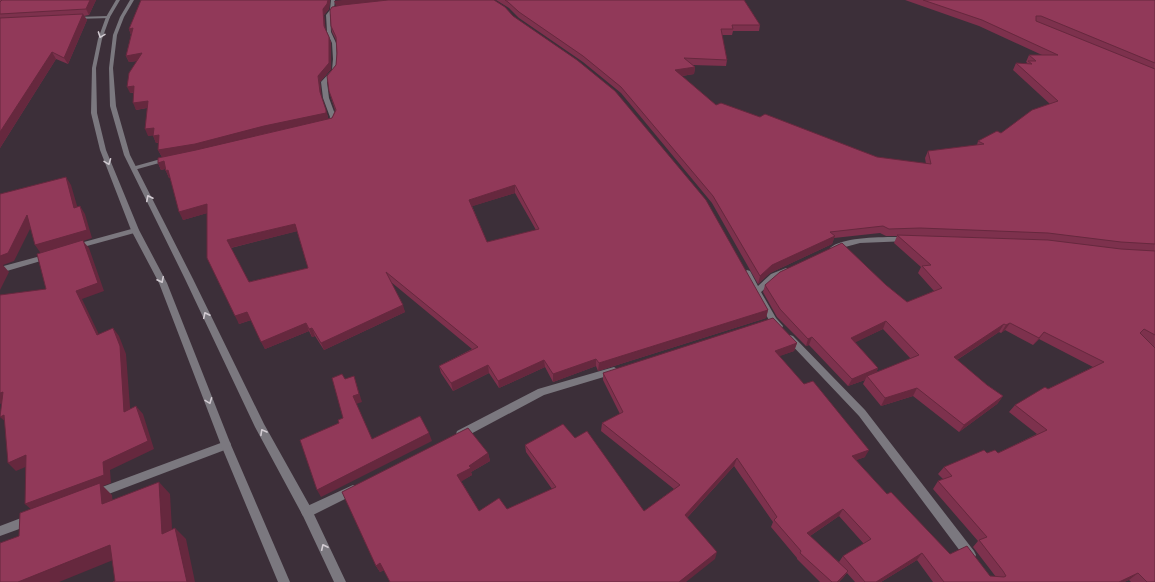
<svg xmlns="http://www.w3.org/2000/svg" width="1155" height="582" font-family="'DM Sans',sans-serif">
<style>
.lines{fill:none;stroke-linecap:round;stroke-linejoin:round}
.minor{fill:#7b787f;fill-rule:evenodd}
.tertiary{fill:#7b787f;fill-rule:evenodd}
.wall{fill:#7d314d;fill-rule:evenodd}
.shaded-wall{fill:#66283e}
.building{fill:#913959;stroke:#66283e;fill-rule:evenodd}
.oneway{stroke:#d2cbd2}
</style>
<rect width="100%" height="100%" fill="#3c2f39"/>
<g class="lines">
<g class="minor">
<polygon points="331,0 335,0 334,8 340,8 342,9 333,11 330,15 331,32 336,43 337,59 336,70 327,82 329,98 336,117 334,123 327,126 324,124 329,121 330,117 323,98 321,82 332,70 333,59 332,43 327,32 326,15 330,10"/>
<polygon points="108,16 110,16 110,18 75,19 73,18 75,17"/>
<polygon points="168,157 170,158 170,160 134,170 131,168 132,167"/>
<polygon points="135,228 139,230 138,232 76,249 72,247 73,245"/>
<path d="M905,237L909,239L908,241L860,243L834,250L830,248C843,236 887,237 905,237Z"/>
<polygon points="48,254 51,254 52,256 51,258 0,273 0,267"/>
<path d="M786,268L789,269L790,271L789,273L777,278L761,292L776,318L783,326L782,328C776,330 774,326 770,322L743,273L747,270L750,271L758,286L771,274Z"/>
<polygon points="790,335 793,336 865,410 974,551 976,555 974,559 970,561 966,559 859,416 787,340 786,338 787,336"/>
<polygon points="614,367 617,369 619,371 617,373 544,395 465,437 461,438 457,437 456,434 457,431 538,389"/>
<polygon points="226,441 230,442 231,445 230,448 98,498 94,496 93,493 94,490"/>
<polygon points="353,485 357,487 358,490 357,493 311,516 307,517 303,516 301,512 303,508"/>
<polygon points="29,515 33,516 35,520 33,524 0,536 0,526"/>
</g>
<g class="tertiary">
<polygon points="116,0 120,0 110,17 102,39 96,68 97,113 106,150 139,230 167,283 231,445 290,582 278,582 221,445 159,283 131,230 100,150 91,113 92,68 98,39 106,17"/>
<polygon points="130,0 134,0 124,17 117,35 113,68 116,106 130,155 193,279 264,424 311,508 346,582 334,582 303,516 255,427 185,279 124,155 110,106 109,68 113,35 120,17"/>
</g>
</g>
<g class="wall">
<polygon points="0,0 96,0 89,15 84,16 87,20 68,64 56,59 0,148"/>
<path d="M141,0H330L329,9L324,15L325,29L329,37L331,43V69L320,82L321,96L328,117V119L332,118L335,110L329,91L336,65L337,53L336,40L332,32L331,26L513,16L768,310L766,318L598,371L596,366L553,382L545,367L499,388L489,373L453,391L441,373L439,366L472,349L391,282L405,312L324,350L315,336L312,337L309,331L265,349L251,320L239,324L207,213L183,220L170,178H169L166,171L165,169L161,170L158,163L162,157L158,150V143H156L153,135L148,136L147,108L136,110L133,93H130L137,61L129,62L126,56L131,35L129,29ZM297,126L229,142L267,133ZM515,193L536,230L487,242L472,206ZM297,231L308,268L249,282L231,248Z"/>
<path d="M496,0H744L760,25L759,31H733L732,35H722L727,60L726,66L692,65L695,67L694,74L682,76L716,105L760,117L877,157L926,164L925,158L928,151L977,145L978,141L1001,133L1050,104L1013,70L1016,63L1026,64L1027,62H1026L1029,55H1042L979,26L905,0H1155V348L1154,347L1155,582H1131L1129,580L1124,582H933L917,560L881,582H855L847,573L839,582H820L797,559V558L771,527L773,522L734,466L687,518L715,559L384,570L380,572L376,566L488,453L490,461L471,472L472,475L461,481L479,511L507,509L552,489L526,452L525,445L575,438L644,511L674,489L601,431L602,423L620,414L603,380V373L797,343L794,351L779,356L865,457L856,460L887,494L950,554L990,576L996,577L973,547L978,541L933,489L938,481L943,479L938,474L944,467L987,453H998L1037,434L1009,412L1015,405L1093,367L1039,339L1033,345L1005,330L1001,333L999,332L957,360L987,385L1003,396L997,404L959,432L913,396L881,406L863,384L865,380L848,386L809,345L806,346L777,317L763,292L765,285H886L907,302L934,291L918,273L921,267L894,243L897,236H886L880,233L834,238L832,244L770,273L758,284L712,203L621,93L583,62L519,18L509,8ZM906,236H916L973,238ZM883,329L911,359L876,373L878,368L855,342ZM839,516L864,544L843,556L839,562L810,536Z"/>
</g>
<g class="shaded-wall">
<polygon points="90,0 96,0 89,15 86,9"/>
<polygon points="328,0 330,0 329,9 324,15 326,32 324,26 323,9"/>
<polygon points="342,0 397,0 336,6 334,1"/>
<polygon points="83,14 87,20 68,64 64,58"/>
<polygon points="133,28 131,35 129,29"/>
<polygon points="329,37 331,43 331,69 320,82 322,98 320,92 318,76"/>
<polygon points="52,52 56,59 0,148 0,132"/>
<polygon points="142,53 145,60 129,62 126,56"/>
<polygon points="695,67 694,74 675,77 675,70"/>
<polygon points="134,86 137,92 130,93 127,87"/>
<polygon points="148,101 151,107 136,110 133,103"/>
<polygon points="326,110 328,117 328,120 267,133 199,151 162,157 158,150 264,126"/>
<polygon points="154,128 157,135 148,136 145,129"/>
<polygon points="159,135 162,142 156,143 153,136"/>
<polygon points="164,161 168,168 161,170 158,163"/>
<polygon points="168,170 172,178 169,178 166,171"/>
<polygon points="66,177 71,185 80,216 74,208"/>
<polygon points="515,185 515,193 470,207 469,200"/>
<polygon points="207,204 211,212 183,220 179,212"/>
<polygon points="80,206 85,214 92,238 83,241 89,248 104,291 82,299 103,343 35,245"/>
<polygon points="27,215 33,223 14,261 3,265 9,272 0,290 0,256"/>
<polygon points="295,224 298,231 230,248 227,240"/>
<polygon points="835,236 832,244 770,273 758,284 760,276 772,265"/>
<polygon points="403,305 405,312 324,350 321,343"/>
<polygon points="768,310 766,318 598,371 599,363"/>
<polygon points="247,312 251,320 239,324 235,316"/>
<polygon points="886,321 883,329 848,346 851,338"/>
<polygon points="306,323 309,331 265,349 261,342"/>
<polygon points="1010,323 1005,330 1001,333 1006,325"/>
<polygon points="1004,324 999,332 949,365 954,357"/>
<polygon points="113,328 119,336 126,354 131,420 124,412"/>
<polygon points="312,328 315,336 312,337 309,329"/>
<polygon points="1044,332 1039,339 1033,345 1039,338"/>
<polygon points="812,337 809,345 806,346 808,339"/>
<polygon points="797,343 794,351 772,359 775,351"/>
<polygon points="596,359 596,366 553,382 553,374"/>
<polygon points="544,360 545,367 499,388 498,381"/>
<polygon points="488,365 489,373 453,391 451,383"/>
<polygon points="878,368 875,376 867,376 865,380 848,386 852,379"/>
<polygon points="354,376 362,402 356,404 353,396"/>
<polygon points="917,388 913,396 881,406 885,398"/>
<polygon points="3,392 11,400 0,404 0,393"/>
<polygon points="1003,396 997,404 959,432 964,425"/>
<polygon points="136,406 143,414 154,449 110,470 111,483 103,486 112,495 114,515 102,504 34,512 25,504 103,462"/>
<polygon points="4,415 9,425 0,417"/>
<polygon points="429,433 432,441 321,497 317,490"/>
<polygon points="869,450 865,457 848,463 852,456"/>
<polygon points="488,453 490,461 471,472 472,475 459,483 457,475 469,466"/>
<polygon points="26,455 35,463 16,471 8,463"/>
<polygon points="737,458 734,466 683,522 685,515"/>
<polygon points="159,482 170,494 173,546 162,534"/>
<polygon points="843,509 839,516 804,540 807,533"/>
<polygon points="175,528 186,539 195,582 187,582"/>
<polygon points="110,545 123,556 59,582 18,582"/>
<polygon points="717,552 715,559 686,582 679,582"/>
<polygon points="922,553 917,560 881,582 876,582"/>
<polygon points="380,563 384,570 380,572 376,566"/>
<polygon points="848,571 844,577 839,582 837,582"/>
<polygon points="1138,573 1129,580 1124,582 1119,582"/>
</g>
<g class="building">
<polygon points="2,0 90,0 86,9 0,14 0,2"/>
<polygon points="141,0 328,0 327,4 323,9 324,26 329,37 329,63 318,76 320,92 326,110 326,113 264,126 195,144 158,150 159,135 153,136 154,128 145,129 148,101 133,103 134,86 127,87 129,73 142,53 126,56 133,28 129,29"/>
<path d="M388,0H494L505,7L513,16L577,60L615,91L706,200L768,310L599,363L596,359L553,374L544,360L498,381L488,365L451,383L439,366L478,347L386,272L403,305L321,343L312,328L309,329L306,323L261,342L247,312L235,316L207,258V204L179,212L168,170L166,171L164,161L158,163V158L196,150L332,118L336,110L329,91L327,76L336,65L337,53L336,37L331,26L330,10L332,7L342,5ZM515,185L539,229L487,242L469,200ZM295,224L308,268L249,282L227,240Z"/>
<polygon points="505,0 744,0 760,25 732,25 733,29 721,29 727,60 684,58 695,67 675,70 716,105 721,103 760,117 765,114 877,157 931,164 928,151 984,144 978,141 997,131 1001,133 1032,110 1058,101 1016,63 1032,64 1028,61 1036,61 1029,55 1058,55 982,20 923,0 1155,0 1155,63 1041,16 1036,16 1036,21 1155,69 1155,244 1121,242 1048,233 920,228 889,229 883,226 830,232 835,236 772,265 760,276 713,196 621,87 583,56 519,12 508,2"/>
<polygon points="83,14 64,58 52,52 0,132 0,18"/>
<polygon points="66,177 74,208 80,206 87,230 35,245 27,215 8,253 0,256 0,194"/>
<polygon points="897,235 1048,240 1121,249 1155,251 1155,335 1144,329 1140,333 1155,348 1155,582 1147,582 1138,573 1119,582 944,582 922,553 876,582 865,582 843,556 871,539 843,509 807,533 848,571 837,582 832,582 800,553 801,551 774,520 777,517 737,458 685,515 717,552 679,582 390,582 380,563 376,566 342,492 468,428 488,453 469,466 471,468 457,475 479,511 499,498 507,509 556,487 525,445 563,424 575,438 587,431 644,511 680,485 602,423 623,412 603,373 773,318 797,343 775,351 804,384 813,381 869,450 852,456 887,494 891,492 950,554 967,546 990,576 1004,577 1006,576 1003,571 979,540 987,537 938,481 952,476 944,467 984,450 987,453 995,450 998,453 1047,430 1015,405 1045,387 1048,389 1104,362 1044,332 1039,338 1010,323 1006,325 1004,324 954,357 987,385 1003,396 964,425 917,388 885,398 867,376 919,355 886,321 851,338 878,368 852,379 812,337 808,339 780,309 765,285 780,272 842,243 886,285 907,302 942,288 922,266 931,265"/>
<polygon points="83,240 98,283 76,291 97,335 113,328 120,346 124,412 136,406 148,441 103,462 104,475 25,504 26,455 8,463 4,415 0,417 3,392 0,393 0,295 46,289 37,254"/>
<polygon points="342,374 345,379 354,376 359,394 353,396 372,439 420,416 429,433 317,490 300,440 339,423 338,420 343,418 332,378"/>
<polygon points="159,482 162,534 175,528 187,582 113,582 115,581 110,545 18,582 0,582 0,543 19,536 20,513 100,483 102,504"/>
</g>
<defs><path id="oneway-chevron" d="M-2-3.5L2.5 0L-2 3.5" fill="none" stroke-width="1.6" stroke-linecap="round" stroke-linejoin="round"/></defs>
<g class="oneway">
<use href="#oneway-chevron" transform="translate(101 35) rotate(110)"/>
<use href="#oneway-chevron" transform="translate(108 162) rotate(69)"/>
<use href="#oneway-chevron" transform="translate(149 198) rotate(-117)"/>
<use href="#oneway-chevron" transform="translate(161 280) rotate(64)"/>
<use href="#oneway-chevron" transform="translate(206 315) rotate(-116)"/>
<use href="#oneway-chevron" transform="translate(209 401) rotate(69)"/>
<use href="#oneway-chevron" transform="translate(263 432) rotate(-119)"/>
<use href="#oneway-chevron" transform="translate(324 547) rotate(-115)"/>
</g>
</svg>
